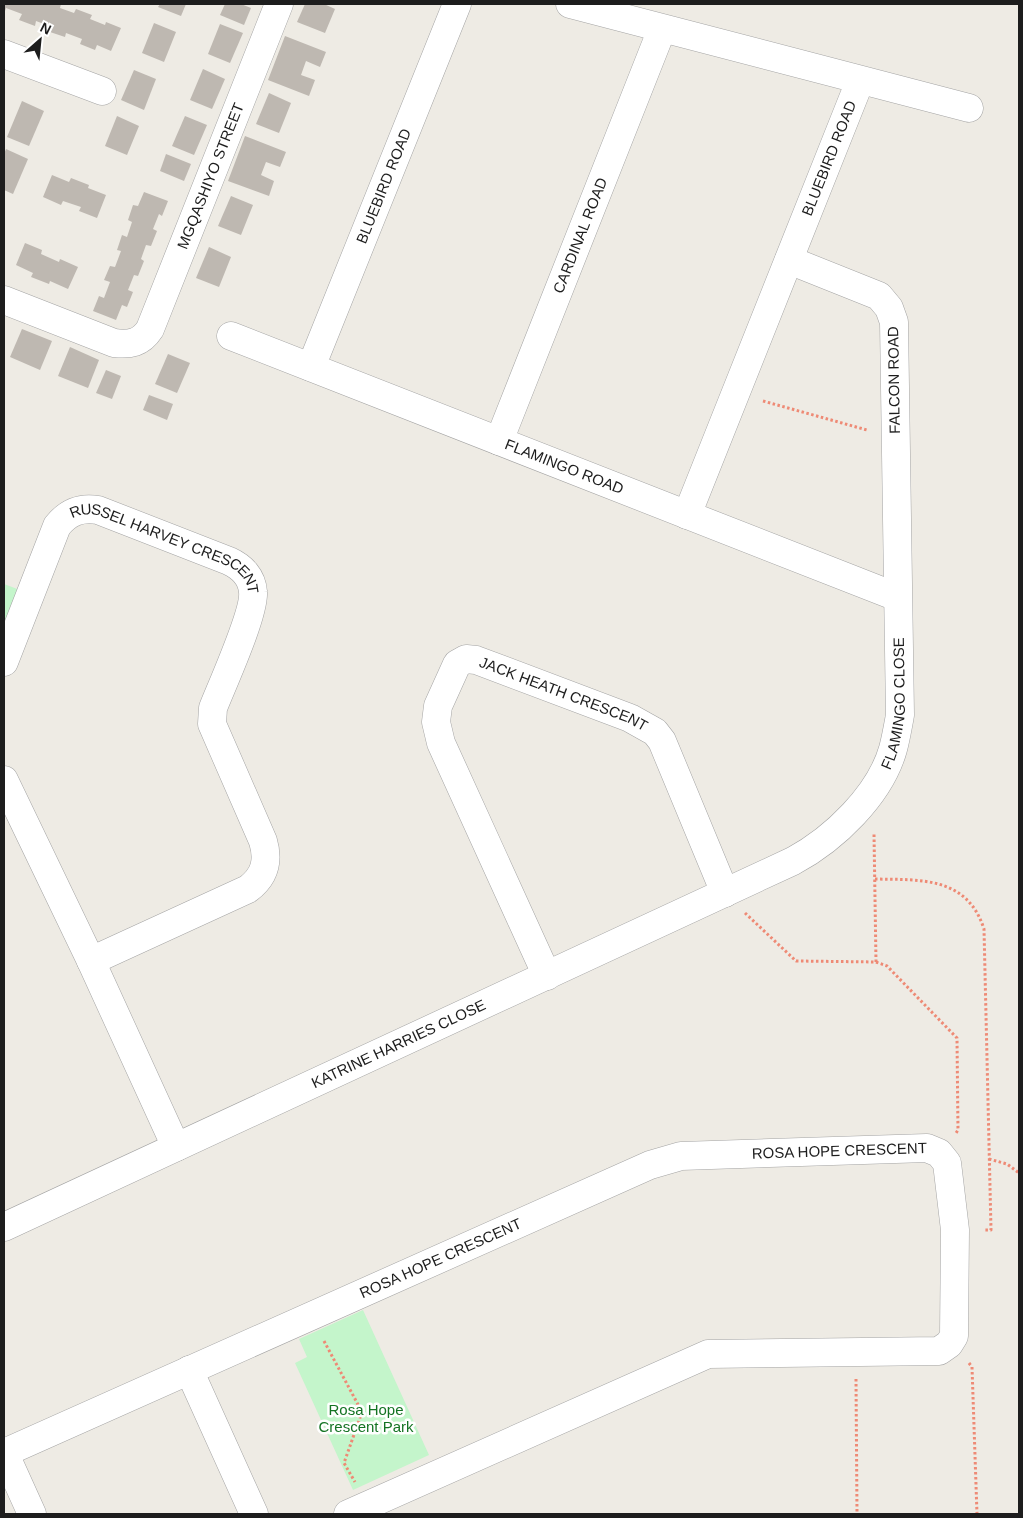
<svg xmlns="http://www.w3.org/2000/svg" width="1023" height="1518" font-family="Arial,sans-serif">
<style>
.park{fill:#c4f5cb}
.building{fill:#beb8b1}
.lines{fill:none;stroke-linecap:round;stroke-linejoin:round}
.street-casing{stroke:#a4a4a4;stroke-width:29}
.path{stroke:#ee8a75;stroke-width:3;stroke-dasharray:2.5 2.5;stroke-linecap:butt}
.street{stroke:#fff;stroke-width:28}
.labels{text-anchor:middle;stroke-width:5;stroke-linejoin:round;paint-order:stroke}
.street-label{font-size:15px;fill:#1d1d1d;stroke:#fff}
.park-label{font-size:15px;fill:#147323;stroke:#fff}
</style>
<rect width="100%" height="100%" fill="#eeebe4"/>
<g class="park">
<polygon points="4,584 20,590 4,631"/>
<polygon points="363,1310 429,1455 353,1490 295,1363 307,1357 299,1339"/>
</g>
<g class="building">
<polygon points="4,4 61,4 60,8 74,13 76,9 92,15 90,19 105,25 106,22 121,28 111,51 97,45 95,50 80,44 82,39 66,33 65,37 50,32 52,27 36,21 35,26 19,20 22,14 6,8 4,14"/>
<polygon points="160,4 186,4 181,16 158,7"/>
<polygon points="225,4 241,4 251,8 244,25 220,15"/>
<polygon points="305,4 324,4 335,9 325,33 297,22"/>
<polygon points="154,23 176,32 164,62 142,53"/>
<polygon points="220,24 243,33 230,63 208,54"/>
<polygon points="285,36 326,52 320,67 306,61 301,75 315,80 309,96 268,80"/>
<polygon points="203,69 225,79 212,109 190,100"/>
<polygon points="134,70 156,79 144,110 121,100"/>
<polygon points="269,93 291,103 279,133 256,124"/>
<polygon points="22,101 44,111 29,146 7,137"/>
<polygon points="117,116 139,126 127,155 105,146"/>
<polygon points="185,116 207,125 194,155 172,146"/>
<polygon points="245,136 286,152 280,167 266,162 261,175 274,181 269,196 228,181"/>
<polygon points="6,149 28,159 13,194 4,190 4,154"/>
<polygon points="166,154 191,164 184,181 160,171"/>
<polygon points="52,175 69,182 71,178 89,185 88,188 106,195 97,218 79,211 81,207 63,201 61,205 43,197"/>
<polygon points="144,192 168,201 162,216 159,214 153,229 157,231 151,246 146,245 141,259 144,261 138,276 134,275 128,290 133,292 127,307 122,305 116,320 93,311 99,296 104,298 110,282 104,280 110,266 115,267 121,251 117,250 122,235 127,237 132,222 128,220 133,205 138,206"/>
<polygon points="231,196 253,205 241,235 218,226"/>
<polygon points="25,243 42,250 41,254 59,262 60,259 78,267 68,289 50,281 49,284 31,277 33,273 16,265"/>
<polygon points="209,247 231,257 219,287 196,278"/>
<polygon points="22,329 52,341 40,370 10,357"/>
<polygon points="70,347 99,360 88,388 58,376"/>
<polygon points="168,354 190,363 177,393 155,384"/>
<polygon points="106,370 121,376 112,399 96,393"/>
<polygon points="149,395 173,404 167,420 143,410"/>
</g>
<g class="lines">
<g class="street-casing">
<g id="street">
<polyline points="570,4 969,108"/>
<polyline points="4,54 102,91"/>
<path id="s1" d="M4,300L114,343C130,345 141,343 150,329L279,4"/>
<path id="s2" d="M231,336L897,597"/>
<path id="s3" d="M311,367L457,4"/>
<path id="s4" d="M499,441L662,29"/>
<path id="s5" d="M687,515L860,81"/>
<path id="s6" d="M4,662L57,526C68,512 81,507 98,510L229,561C242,567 252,577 253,592C255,613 222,685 213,708L212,724L263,841C269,861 265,876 248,889L91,961L4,780"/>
<polyline points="91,961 176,1147"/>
<path id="s7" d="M547,976L441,743L436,722L438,706L457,664L466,659L476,660L630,718L655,732L662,741L725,893"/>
<path id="s8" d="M4,1227L793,861C834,839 880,795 893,749C896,738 898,726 900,715L894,322L889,308L879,296L789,260"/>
<polyline points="189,1370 254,1514"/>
<polyline points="4,1452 32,1514"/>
<path id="s9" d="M4,1453L650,1165L681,1156L927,1148L939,1153L947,1163L955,1230L954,1336L949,1344L939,1351L708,1354L348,1514"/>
</g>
</g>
<g class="path">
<polyline points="763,401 867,430"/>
<path d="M875,879C920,880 967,876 984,929L991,1230H983"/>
<polyline points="745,913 796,961 876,962 874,834"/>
<polyline points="876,962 887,966 957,1038 958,1130 956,1133"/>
<polyline points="989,1159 1007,1164 1019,1173"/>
<polyline points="324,1341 362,1412 344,1463 355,1482"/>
<polyline points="969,1363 972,1367 977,1514"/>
<polyline points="856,1379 857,1514"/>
</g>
<use href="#street" class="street"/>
</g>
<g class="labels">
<g class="street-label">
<text dy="5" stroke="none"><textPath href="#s5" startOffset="384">BLUEBIRD ROAD</textPath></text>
<text dy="5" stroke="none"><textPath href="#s1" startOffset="324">MGQASHIYO STREET</textPath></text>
<text dy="5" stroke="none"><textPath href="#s3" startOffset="195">BLUEBIRD ROAD</textPath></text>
<text dy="5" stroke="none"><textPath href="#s4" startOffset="221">CARDINAL ROAD</textPath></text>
<text transform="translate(894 380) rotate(-91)" y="5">FALCON ROAD</text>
<text dy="5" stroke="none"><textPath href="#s2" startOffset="358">FLAMINGO ROAD</textPath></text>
<text dy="5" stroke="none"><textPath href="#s6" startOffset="270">RUSSEL HARVEY CRESCENT</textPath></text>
<text dy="5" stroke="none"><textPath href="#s7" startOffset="454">JACK HEATH CRESCENT</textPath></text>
<text dy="5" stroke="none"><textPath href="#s8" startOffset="1069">FLAMINGO CLOSE</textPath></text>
<text dy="5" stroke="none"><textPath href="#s8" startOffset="435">KATRINE HARRIES CLOSE</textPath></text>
<text dy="5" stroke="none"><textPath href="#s9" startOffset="898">ROSA HOPE CRESCENT</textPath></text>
<text dy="5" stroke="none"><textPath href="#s9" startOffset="478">ROSA HOPE CRESCENT</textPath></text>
</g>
<g class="park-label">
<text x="366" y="1415">Rosa Hope<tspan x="366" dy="17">Crescent Park</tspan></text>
</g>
</g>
<rect width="1023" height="1518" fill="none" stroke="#1d1d1d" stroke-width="10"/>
<g transform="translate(40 40) rotate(27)" stroke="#ffffff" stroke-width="4" paint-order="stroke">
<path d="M0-4L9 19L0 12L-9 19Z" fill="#1d1d1d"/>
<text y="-8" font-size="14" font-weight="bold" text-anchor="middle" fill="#1d1d1d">N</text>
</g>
</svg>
